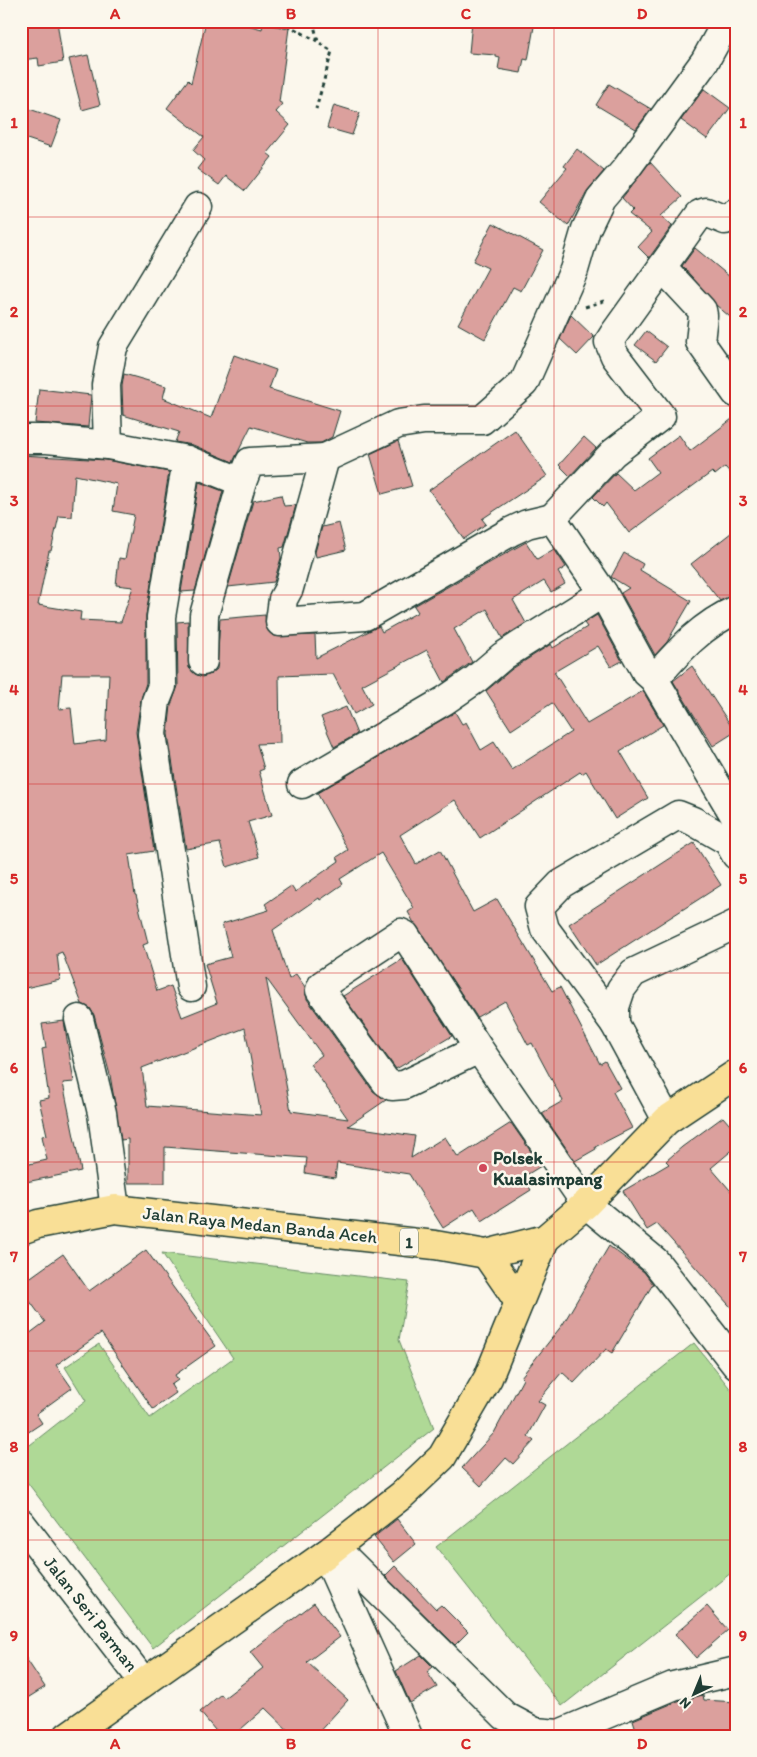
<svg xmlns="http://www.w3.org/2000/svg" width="757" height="1757" font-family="Itim,sans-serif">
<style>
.green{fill:#afd996;stroke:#678b65}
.building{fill:#dba09d;stroke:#1f3d34;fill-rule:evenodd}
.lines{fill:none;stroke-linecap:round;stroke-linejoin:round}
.minor-casing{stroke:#1f3d34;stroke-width:31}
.highway-casing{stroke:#1f3d34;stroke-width:31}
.path{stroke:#1f3d34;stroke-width:3;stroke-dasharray:4 4;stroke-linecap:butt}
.minor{stroke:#fbf7ec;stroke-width:28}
.highway{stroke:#f9df96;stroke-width:28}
.grid{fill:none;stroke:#d62828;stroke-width:1;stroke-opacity:0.55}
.poi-dot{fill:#d1495b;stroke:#fbf7ec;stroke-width:2}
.labels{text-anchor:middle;stroke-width:5;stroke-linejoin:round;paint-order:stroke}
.shield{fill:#fbf7ec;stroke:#61756b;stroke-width:1}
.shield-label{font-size:16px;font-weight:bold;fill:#1f3d34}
.poi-label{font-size:18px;font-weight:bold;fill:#1f3d34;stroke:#fbf7ec;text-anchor:start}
.street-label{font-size:18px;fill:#1f3d34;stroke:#fbf7ec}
.neatline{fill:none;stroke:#d62828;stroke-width:2}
.grid-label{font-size:16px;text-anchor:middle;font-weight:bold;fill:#d62828}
</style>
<rect width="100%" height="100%" fill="#fbf7ec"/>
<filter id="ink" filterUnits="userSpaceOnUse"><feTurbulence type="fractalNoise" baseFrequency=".02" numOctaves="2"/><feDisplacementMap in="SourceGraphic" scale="10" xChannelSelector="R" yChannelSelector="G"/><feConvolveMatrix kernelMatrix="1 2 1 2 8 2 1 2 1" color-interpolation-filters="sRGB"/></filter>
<g filter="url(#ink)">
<g class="green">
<polygon points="162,1253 409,1282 399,1340 434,1428 153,1648 21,1474 21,1452 86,1401 65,1367 99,1344 150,1418 233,1358"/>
<polygon points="694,1343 736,1396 736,1569 562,1706 436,1547"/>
</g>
<g class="building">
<polygon points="21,21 57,21 63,62 39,66 38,58 21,60"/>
<polygon points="206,21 233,21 262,29 263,24 289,28 279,102 283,104 276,112 290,125 267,153 272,157 245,191 226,176 219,185 197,169 204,160 193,150 204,137 167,108 188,80 191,83"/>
<polygon points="472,21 535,21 528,60 524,59 521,73 498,69 500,58 496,57 496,55 469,53"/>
<polygon points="88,55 100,105 82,110 69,59"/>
<polygon points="609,84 651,109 636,129 596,105"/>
<polygon points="704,89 730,108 707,139 681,120"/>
<polygon points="334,105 360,113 352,135 327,128"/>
<polygon points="21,106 61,120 51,147 21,137"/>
<polygon points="577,149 604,171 587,191 568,226 539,202 567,168 564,166"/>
<polygon points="650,162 682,197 661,216 672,226 649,258 638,247 652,232 629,214 633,210 622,198"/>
<polygon points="493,223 543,250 521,291 513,287 485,339 458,324 488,268 473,261"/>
<polygon points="695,248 736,282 736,322 716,305 682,266"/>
<polygon points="571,315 594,337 577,355 560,339"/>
<polygon points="646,331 667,347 656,361 635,345"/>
<polygon points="234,355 276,370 269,389 340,411 332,437 321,443 307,443 251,426 233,462 193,445 175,442 179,432 123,415 122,386 124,374 166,386 163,398 211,418"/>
<polygon points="39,389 91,395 88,427 35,423"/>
<polygon points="736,416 736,479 725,467 715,475 712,472 629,533 606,503 603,507 593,497 616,473 634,490 658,472 648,458 679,435 690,451"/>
<polygon points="515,430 547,476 482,519 486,524 464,539 429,490"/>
<polygon points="584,437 596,448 570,476 559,465"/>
<polygon points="398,441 412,486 382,494 370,454"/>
<path d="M21,455L106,460L169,472L146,615V683L141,699L136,732L154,851L129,855L135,895H136L148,943L143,945L157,991L171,986L182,1017L217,1003L205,964L231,957L222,924L269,910L265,904L291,886L295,892L339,861L337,857L348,850L317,793L455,712L462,724L466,722L481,750L494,742L512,770L571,732L552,703L511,730L486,691L512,669L551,644L553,648L587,627L584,623L597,615L622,661L611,667L598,646L554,672L587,724L643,691L663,725L620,751L648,798L615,819L586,771L582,774L580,772L480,838L455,800L400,835L416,864L440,850L473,912L497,899L552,991L560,987L600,1064L605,1061L620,1088L613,1092L632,1128L595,1147L596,1149L575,1161L542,1113L563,1101L532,1043L528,1045L505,1001L477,1017L414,923L408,912L414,908L381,853L340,879L343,884L320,900L319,898L273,930L289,979L296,974L305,987L307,999L373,1091L386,1100L348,1126L415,1136L411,1158L445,1137L458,1157L511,1123L541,1166L523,1177L531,1190L482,1221L474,1208L443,1228L409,1174L337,1163L335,1178L305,1173L307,1158L165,1147V1183H128V1139L121,1140L110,1075L94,1015L90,1008L82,1004L62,952L57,954L60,980L21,989V603L24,590L21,589ZM75,475L117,484L113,511L134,515L125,559L119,558L116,585L133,587L121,622L80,620L81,612L38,605L49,551H51L59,516L72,517ZM62,674H109L106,740L75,744L71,708L59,709ZM266,978L322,1055L310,1064L348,1119L291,1111ZM245,1028L261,1115L147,1106L142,1068Z"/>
<polygon points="199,482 223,491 195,591 181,592"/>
<polygon points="281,495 284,506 296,505 284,547 280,548 281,558 274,582 228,587 253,501"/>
<polygon points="339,523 346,550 316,557 315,552 322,527"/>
<polygon points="736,529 736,593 720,601 691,564"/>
<polygon points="526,542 537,559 554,549 566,567 558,572 565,584 551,592 544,581 513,600 526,623 502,638 487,609 454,629 472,662 444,682 427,650 362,685 372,704 354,714 333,674 279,676 280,743 257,744 264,769 259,771 272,815 248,822 259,857 227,867 220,843 186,849 168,734 171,705 178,686 177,622 188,621 189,668 195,674 202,677 211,674 217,669 220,619 265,615 266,628 273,636 315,635 316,658 379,626 382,632 418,612 414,606"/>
<polygon points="624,553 643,564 640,570 691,601 667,642 655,655 621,593 629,588 611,577"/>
<polygon points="692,666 735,732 713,746 673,681"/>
<polygon points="346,707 357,734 334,747 321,717"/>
<polygon points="694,843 721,885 596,965 569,924"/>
<polygon points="402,959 452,1036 396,1069 343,996"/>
<polygon points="64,1021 74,1082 63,1083 81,1171 21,1183 21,1166 47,1160 42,1136 47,1135 39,1100 49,1098 42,1049 46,1048 42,1024"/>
<polygon points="723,1117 736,1132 736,1147 711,1168 736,1197 736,1313 657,1224 647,1230 623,1191 669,1164 666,1161 682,1147"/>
<polygon points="609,1246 644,1272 653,1284 612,1353 606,1349 574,1383 562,1372 538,1401 545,1405 528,1436 534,1441 513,1464 506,1458 481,1486 462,1468 494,1433 523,1379 521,1377 563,1324"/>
<polygon points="146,1250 216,1346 175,1375 178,1380 171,1385 176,1393 153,1409 101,1333 56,1365 72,1388 36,1414 42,1423 21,1437 21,1340 45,1322 21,1289 21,1284 63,1254 89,1291"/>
<polygon points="397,1519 416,1544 394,1562 374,1537"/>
<polygon points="395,1566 436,1609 441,1605 468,1632 455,1645 385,1576"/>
<polygon points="314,1603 340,1637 307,1662 348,1700 315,1736 294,1736 265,1708 233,1736 220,1736 200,1712 221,1694 224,1698 263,1668 250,1652"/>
<polygon points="707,1606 728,1630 696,1658 675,1634"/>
<polygon points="21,1651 45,1687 21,1702"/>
<polygon points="421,1655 433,1667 427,1672 437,1687 410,1703 396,1671"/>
<polygon points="703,1695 704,1700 736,1702 736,1736 638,1736 633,1720 678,1701"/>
</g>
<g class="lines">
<g class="minor-casing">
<g id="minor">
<polyline points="662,267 702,310 703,315 700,342 736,393"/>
<polyline points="21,439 47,439 108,445 187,460 242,482 250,462 325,458 289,588 283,599 280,622 365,616 512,531 527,524 552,518 603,593 646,672 654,679 736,818"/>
<polyline points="108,445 106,385 113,347 198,207"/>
<polyline points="325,458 398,424 424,420 482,420 524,383 574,270 586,229 601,198 626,169 705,61 727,21"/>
<polyline points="187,460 161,617 162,686 156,701 152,734 191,987"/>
<polyline points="552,518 613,453 661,416 615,356 609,342 614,334 700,214 706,212 725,220 736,213"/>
<polyline points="203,661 204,615 242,482"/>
<path d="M654,679C678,652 701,625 736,610"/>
<polyline points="302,784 444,701 476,679 503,656 603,593"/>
<polyline points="79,1019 102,1113 115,1209"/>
<polyline points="615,1024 545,929 539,907 561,884 678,815 693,821 728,841 736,855"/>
<polyline points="479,1049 404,1085 392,1086 386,1082 320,990 322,985 401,933 405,935 479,1049 586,1204 655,1261 736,1365"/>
<polyline points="667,1120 615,1024 615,1007 621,989 633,973 736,924"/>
<polyline points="21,1523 143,1681"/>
<polyline points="335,1548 505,1716 535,1732 559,1734 673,1686 736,1671"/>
<polyline points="326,1554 408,1736"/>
</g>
</g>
<g class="highway-casing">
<g id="highway">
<polyline points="21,1230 38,1224 115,1209 435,1245 486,1254 545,1239 586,1204 667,1120 736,1074"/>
<polyline points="486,1254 519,1302"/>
<polyline points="68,1736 326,1554 402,1495 442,1457 488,1378 545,1239"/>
</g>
</g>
<g class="path">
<polyline points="280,21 317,41"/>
<polyline points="313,21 318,42 332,51 316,109"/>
<polyline points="585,307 607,300"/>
</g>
<use href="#minor" class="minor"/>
<use href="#highway" class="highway"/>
</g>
</g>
<path class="grid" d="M203,21V1736M378,21V1736M554,21V1736M21,217H736M21,406H736M21,595H736M21,784H736M21,973H736M21,1162H736M21,1351H736M21,1540H736"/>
<circle class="poi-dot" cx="483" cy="1168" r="5"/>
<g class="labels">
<rect class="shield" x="400" y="1228.5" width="18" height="27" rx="4"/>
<g class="shield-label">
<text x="409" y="1248">1</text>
</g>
<g class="poi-label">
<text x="493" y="1164">Polsek<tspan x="493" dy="21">Kualasimpang</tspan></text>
</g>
<g class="street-label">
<text transform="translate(260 1225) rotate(6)" y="6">Jalan Raya Medan Banda Aceh</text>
<text transform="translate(91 1614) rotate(52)" y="6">Jalan Seri Parman</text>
</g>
</g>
<rect width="757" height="1757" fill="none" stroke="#fbf7ec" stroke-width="55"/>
<g transform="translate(694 1694) rotate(224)" stroke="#fbf7ec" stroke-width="4" paint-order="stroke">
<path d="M0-4L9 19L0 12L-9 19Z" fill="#1f3d34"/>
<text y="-8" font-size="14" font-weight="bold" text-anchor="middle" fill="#1f3d34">N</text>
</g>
<rect x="28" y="28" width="702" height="1702" class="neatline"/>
<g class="grid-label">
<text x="115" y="19">A</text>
<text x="291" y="19">B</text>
<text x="466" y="19">C</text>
<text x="642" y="19">D</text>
<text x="14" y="128">1</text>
<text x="743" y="128">1</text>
<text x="14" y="317">2</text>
<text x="743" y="317">2</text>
<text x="14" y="506">3</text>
<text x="743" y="506">3</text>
<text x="14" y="695">4</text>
<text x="743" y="695">4</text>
<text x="14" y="884">5</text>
<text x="743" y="884">5</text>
<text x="14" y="1073">6</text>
<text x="743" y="1073">6</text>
<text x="14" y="1262">7</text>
<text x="743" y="1262">7</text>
<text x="14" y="1452">8</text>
<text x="743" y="1452">8</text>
<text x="14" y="1641">9</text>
<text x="743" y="1641">9</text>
<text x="115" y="1749">A</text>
<text x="291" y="1749">B</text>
<text x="466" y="1749">C</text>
<text x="642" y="1749">D</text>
</g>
</svg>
